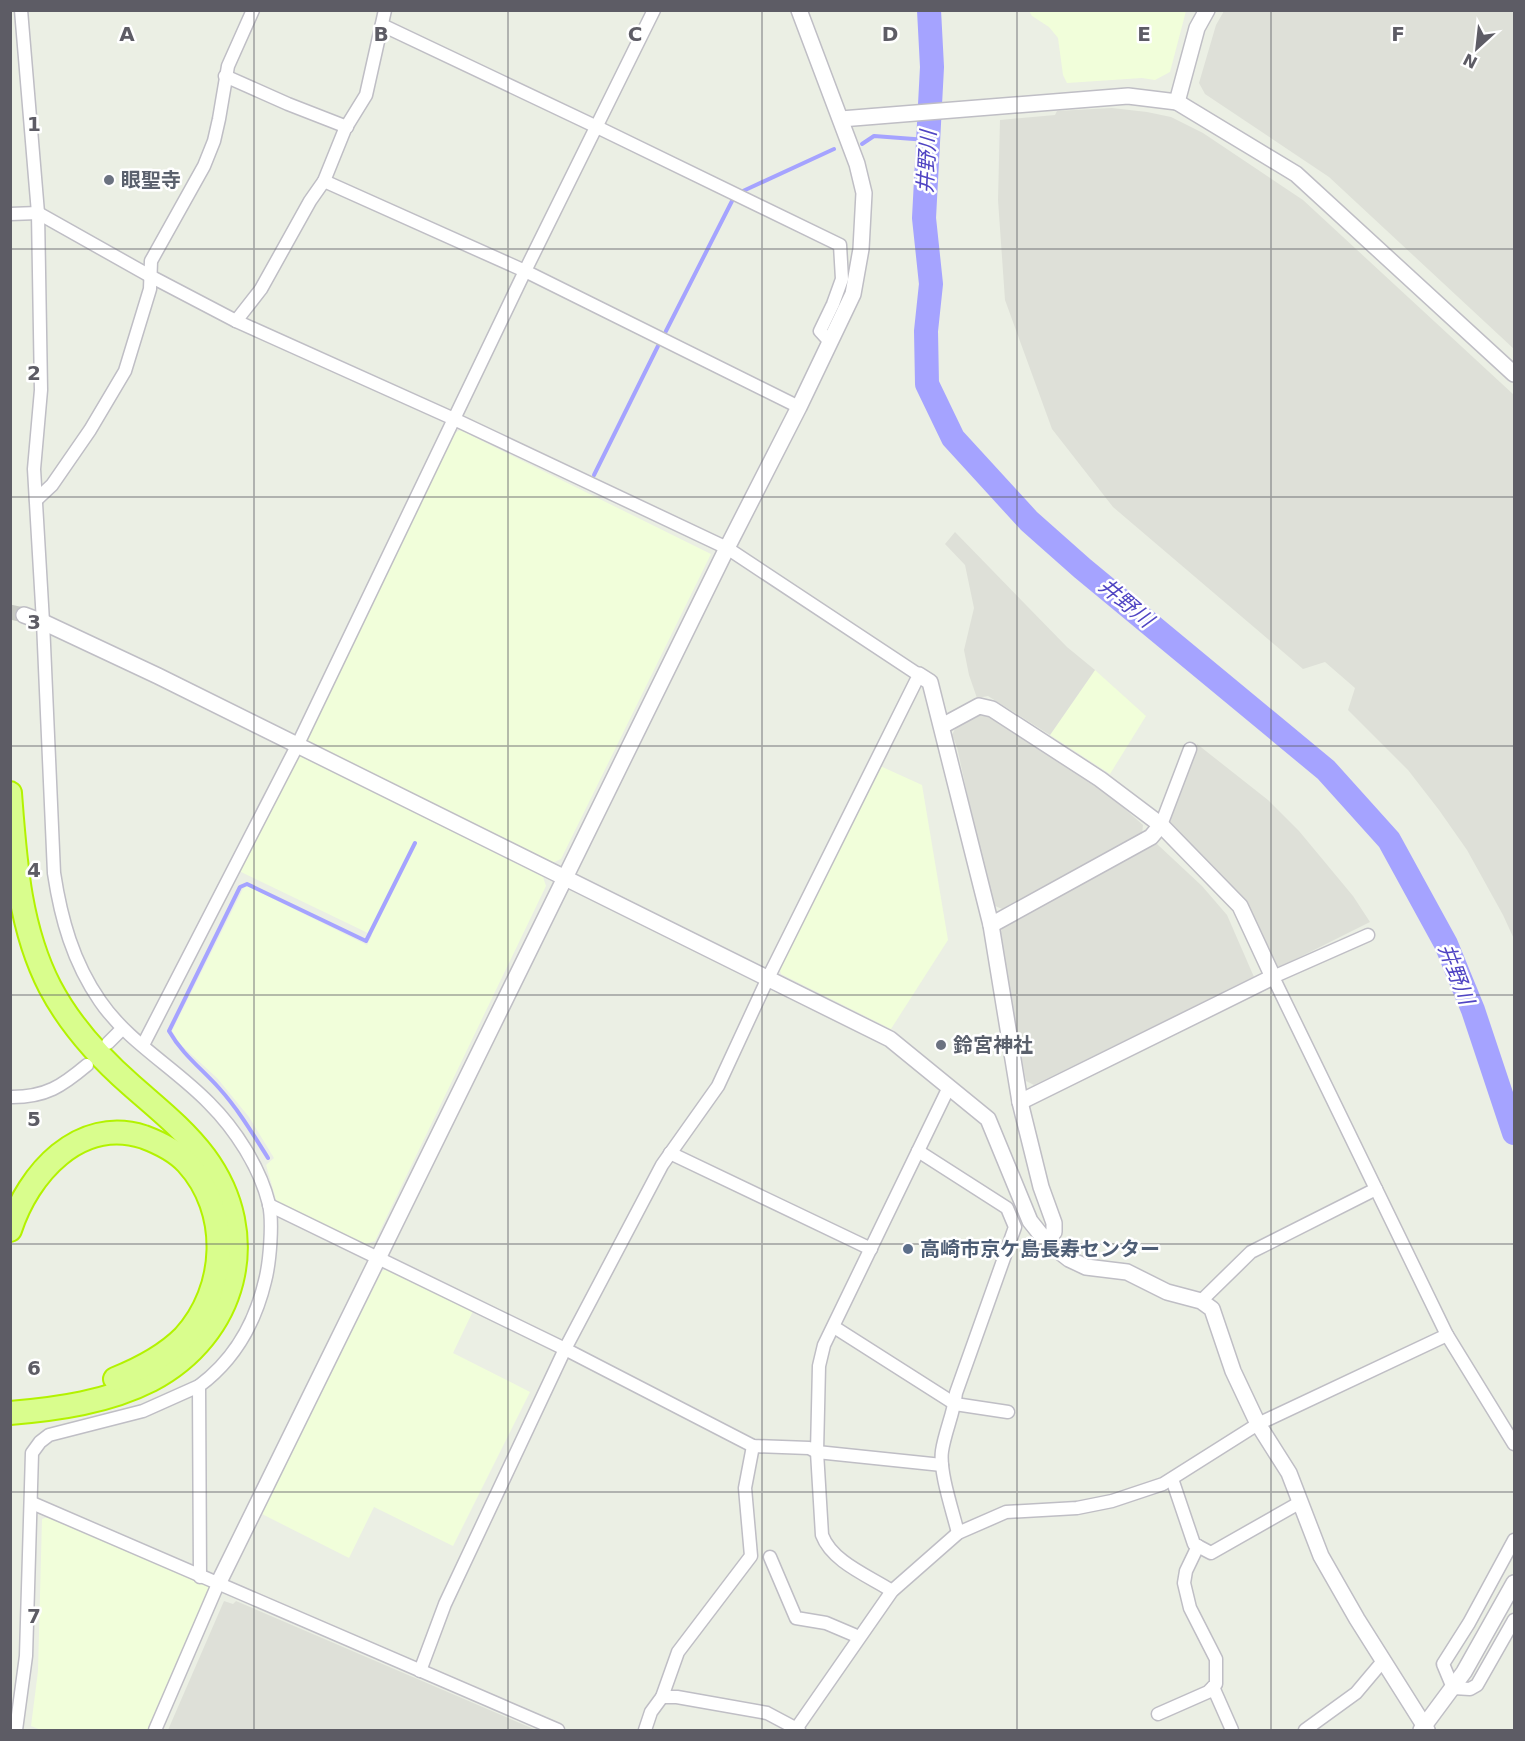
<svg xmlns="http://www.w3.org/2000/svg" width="1525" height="1741" font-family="'DejaVu Sans','Noto Sans JP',sans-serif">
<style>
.commercial{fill:#f1feda}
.industrial{fill:#dee0d8}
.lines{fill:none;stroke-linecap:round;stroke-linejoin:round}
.stream{stroke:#a5a3ff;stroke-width:4}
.river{stroke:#a5a3ff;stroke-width:24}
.tertiary-tunnel{stroke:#c8cac4;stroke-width:15;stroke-dasharray:15 8;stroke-linecap:butt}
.minor-casing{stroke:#bfbec5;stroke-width:15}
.tertiary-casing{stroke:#bfbec5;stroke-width:18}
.motorway-casing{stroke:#b3f200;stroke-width:26}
.minor{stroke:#fff;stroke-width:12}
.tertiary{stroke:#fff;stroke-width:15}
.motorway{stroke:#d9fd8d;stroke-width:22}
.grid{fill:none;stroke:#5d5c65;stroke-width:1.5;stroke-opacity:0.55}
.worship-dot{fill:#6b7280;stroke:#fff;stroke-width:2}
.service-dot{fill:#5c6f8a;stroke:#fff;stroke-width:2}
.labels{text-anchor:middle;stroke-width:5;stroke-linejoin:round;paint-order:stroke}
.worship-label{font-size:20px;font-weight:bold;fill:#5b616d;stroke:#fff;text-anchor:start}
.service-label{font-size:20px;font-weight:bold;fill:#4e5e75;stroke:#fff;text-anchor:start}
.water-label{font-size:21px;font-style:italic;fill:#5045c3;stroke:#fff}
.grid-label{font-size:20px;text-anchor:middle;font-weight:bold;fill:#5d5c65;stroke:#fff;stroke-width:5;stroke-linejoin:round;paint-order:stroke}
</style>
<rect width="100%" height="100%" fill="#ebefe4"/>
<g class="commercial">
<polygon points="1029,11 1186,11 1170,72 1155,80 1142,78 1067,83 1063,75 1058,38 1049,27 1032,16"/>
<polygon points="460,430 711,554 561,859 552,863 308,743 307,735 455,433"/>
<polygon points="1095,670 1146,716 1110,774 1050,735"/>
<polygon points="302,756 543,877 546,886 375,1241 363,1245 277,1203 266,1165 274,1158 249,1117 217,1078 180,1044 172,1031 243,889 247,886 367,945 372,935 239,871 297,758"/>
<polygon points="878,765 922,785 948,940 891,1029 781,974 779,966"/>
<polygon points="390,1268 474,1309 453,1353 530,1392 453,1546 374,1507 349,1558 262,1514 382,1271"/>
<polygon points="48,1517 212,1588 151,1730 41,1730 31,1726 38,1671 42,1519"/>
</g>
<g class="industrial">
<polygon points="1224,11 1514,11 1514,349 1329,177 1205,94 1199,83 1216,25"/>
<polygon points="1112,108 1147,112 1171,117 1203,133 1303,200 1514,395 1514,939 1503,915 1467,850 1439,810 1408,770 1348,710 1355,688 1325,662 1303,669 1113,507 1052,429 1005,300 998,200 1000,120 1055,115 1057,111"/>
<polygon points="955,532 1067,647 1095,670 1050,735 988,696 977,698 969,675 964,650 974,608 965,565 945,544"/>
<polygon points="978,715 991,717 1099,786 1143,825 1142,834 1002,909 991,904 957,747 952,735 956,727"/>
<polygon points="1197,744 1268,800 1299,831 1353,896 1370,922 1280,967 1274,965 1244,900 1170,822 1169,816"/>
<polygon points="1157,844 1202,886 1227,915 1254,977 1034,1085 1026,1081 999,936 1003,926"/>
<polygon points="224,1601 233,1604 236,1601 536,1730 168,1730"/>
</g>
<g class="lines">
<g class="stream">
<polyline points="862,144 874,136 927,140"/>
<polyline points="743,191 834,149"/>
<polyline points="666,331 732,201"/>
<polyline points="594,475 658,346"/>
<path d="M268,1158C253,1134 238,1109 219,1088C202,1069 182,1054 169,1031L240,887L247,884L366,941L415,843"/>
</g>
<polyline class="river" points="929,10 932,67 924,218 931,284 926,331 927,384 953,438 1029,521 1082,568 1326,770 1389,840 1446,944 1473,1010 1514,1133"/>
<polyline class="tertiary-tunnel" points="10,612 24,615"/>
<g class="minor-casing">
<g id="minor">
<path d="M21,10L38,213L41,390L34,469L43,622L54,873C61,919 73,962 100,1001C128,1042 174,1067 209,1103C235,1129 260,1167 269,1204C273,1222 270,1262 265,1281C255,1323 234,1360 199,1386L200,1577"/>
<polyline points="382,25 597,127 840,245 842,279 833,304 820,331 830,342"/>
<polyline points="225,76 288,104 347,127"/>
<polyline points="324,181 525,271 799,407"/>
<polyline points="10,214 38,213 150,276 236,321 454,419 727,548 919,675 768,978 718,1086 662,1165 565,1349 445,1604 420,1671"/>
<polyline points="236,321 261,289 310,201 324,181 345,129 366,95 385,10"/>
<polyline points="36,500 52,485 90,430 125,371 150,289 151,261 204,166 214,141 219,119 228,66 253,10"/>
<polyline points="1161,825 1190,749"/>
<polyline points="1368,935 1273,977 1447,1335 1514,1444"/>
<polyline points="108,1043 122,1029"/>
<polyline points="143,1045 297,746 525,271 654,10"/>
<path d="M12,1097C46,1097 62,1086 87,1065"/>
<path d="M918,1151L1007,1208L1015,1227L956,1393C954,1413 945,1431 942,1451C939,1472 953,1512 958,1533"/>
<polyline points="670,1153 871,1249"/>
<polyline points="269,1205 565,1349 753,1446 809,1448 817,1452 819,1366 824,1345 949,1087"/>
<polyline points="1201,1301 1251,1252 1376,1189"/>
<polyline points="834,1327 955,1404 1008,1412"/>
<polyline points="1172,1479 1194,1544 1211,1553 1299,1503"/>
<polyline points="32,1503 558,1730"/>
<polyline points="1514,1540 1469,1623 1443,1664 1453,1688 1470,1689 1477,1685 1514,1620"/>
<polyline points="770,1557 796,1618 826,1623 859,1637"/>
<path d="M892,1591C869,1576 832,1562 822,1535L817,1452L942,1465"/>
<polyline points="1213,1687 1232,1730"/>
<polyline points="662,1697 677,1697 767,1713 799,1730"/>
<polyline points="1158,1714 1208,1692 1216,1684 1216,1659 1190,1608 1184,1583 1186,1571 1198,1546"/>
<polyline points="796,1729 892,1591 958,1533 1006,1512 1077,1508 1112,1501 1163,1484 1258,1424 1447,1335"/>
<polyline points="16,1730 26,1656 32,1453 40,1442 49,1435 143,1411 199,1386"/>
<polyline points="155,1730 218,1584"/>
<polyline points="645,1730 651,1712 662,1697 678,1652 751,1556 745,1488 753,1446"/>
<polyline points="1305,1730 1356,1693 1383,1661"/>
</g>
</g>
<g class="tertiary-casing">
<g id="tertiary">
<polyline points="1177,102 1296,174 1514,374"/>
<polyline points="841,119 1128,96 1177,102 1197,28 1207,10"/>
<polyline points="24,615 43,622 158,676 890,1039 988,1119 1030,1221 1046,1241 1069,1259 1086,1267 1127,1272 1167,1292 1201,1301 1212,1309 1233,1371 1258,1424 1289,1473 1321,1556 1357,1619 1427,1730"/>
<polyline points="919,675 930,682 991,925 1020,1102 1041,1187 1054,1223 1054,1232 1046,1241"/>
<polyline points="942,726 979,706 992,709 1100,779 1161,825 1240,906 1273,977 1020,1102"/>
<polyline points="991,925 1151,837 1161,825"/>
<polyline points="218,1584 727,548 799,407 853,294 861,249 864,193 857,164 799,10"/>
<polyline points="1421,1730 1464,1672 1514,1583"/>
</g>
</g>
<g class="motorway-casing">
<g id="motorway">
<path d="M10,793C15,859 19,927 50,987C70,1025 99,1057 131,1085C157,1108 184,1129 205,1157C263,1236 236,1335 151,1380C108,1402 58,1409 10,1413"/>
<path d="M10,1230C28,1174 79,1116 144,1137C160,1143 175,1150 187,1163C231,1211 228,1289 184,1337C165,1356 140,1369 115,1379"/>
</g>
</g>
<use href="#minor" class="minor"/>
<use href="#tertiary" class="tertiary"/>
<use href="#motorway" class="motorway"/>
</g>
<path class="grid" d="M254,10V1730M508,10V1730M762,10V1730M1017,10V1730M1271,10V1730M10,249H1514M10,497H1514M10,746H1514M10,995H1514M10,1244H1514M10,1492H1514"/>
<g class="worship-dot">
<circle cx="109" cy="180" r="6"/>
<circle cx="941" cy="1045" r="6"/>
</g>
<circle class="service-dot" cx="908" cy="1249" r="6"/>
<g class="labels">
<g class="worship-label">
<text x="121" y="187">眼聖寺</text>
<text x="953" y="1052">鈴宮神社</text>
</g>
<g class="service-label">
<text x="920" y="1256">高崎市京ケ島長寿センター</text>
</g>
<g class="water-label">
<text transform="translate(927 162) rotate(-87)" y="7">井野川</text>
<text transform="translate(1126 603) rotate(40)" y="7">井野川</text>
<text transform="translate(1456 974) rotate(69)" y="7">井野川</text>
</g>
</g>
<g class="grid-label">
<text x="127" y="41">A</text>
<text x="381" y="41">B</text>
<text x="635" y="41">C</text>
<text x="890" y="41">D</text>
<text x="1144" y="41">E</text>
<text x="1398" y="41">F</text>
<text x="34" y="131">1</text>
<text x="34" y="380">2</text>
<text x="34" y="629">3</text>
<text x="34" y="877">4</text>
<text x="34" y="1126">5</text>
<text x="34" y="1375">6</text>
<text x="34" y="1623">7</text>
</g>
<rect width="1525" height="1741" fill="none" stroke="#5d5c65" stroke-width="24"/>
<g transform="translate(1477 48) rotate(207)" stroke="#ffffff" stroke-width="4.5" paint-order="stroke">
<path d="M0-4.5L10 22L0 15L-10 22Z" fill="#5d5c65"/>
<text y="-9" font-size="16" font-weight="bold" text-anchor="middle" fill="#5d5c65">N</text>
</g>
</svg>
